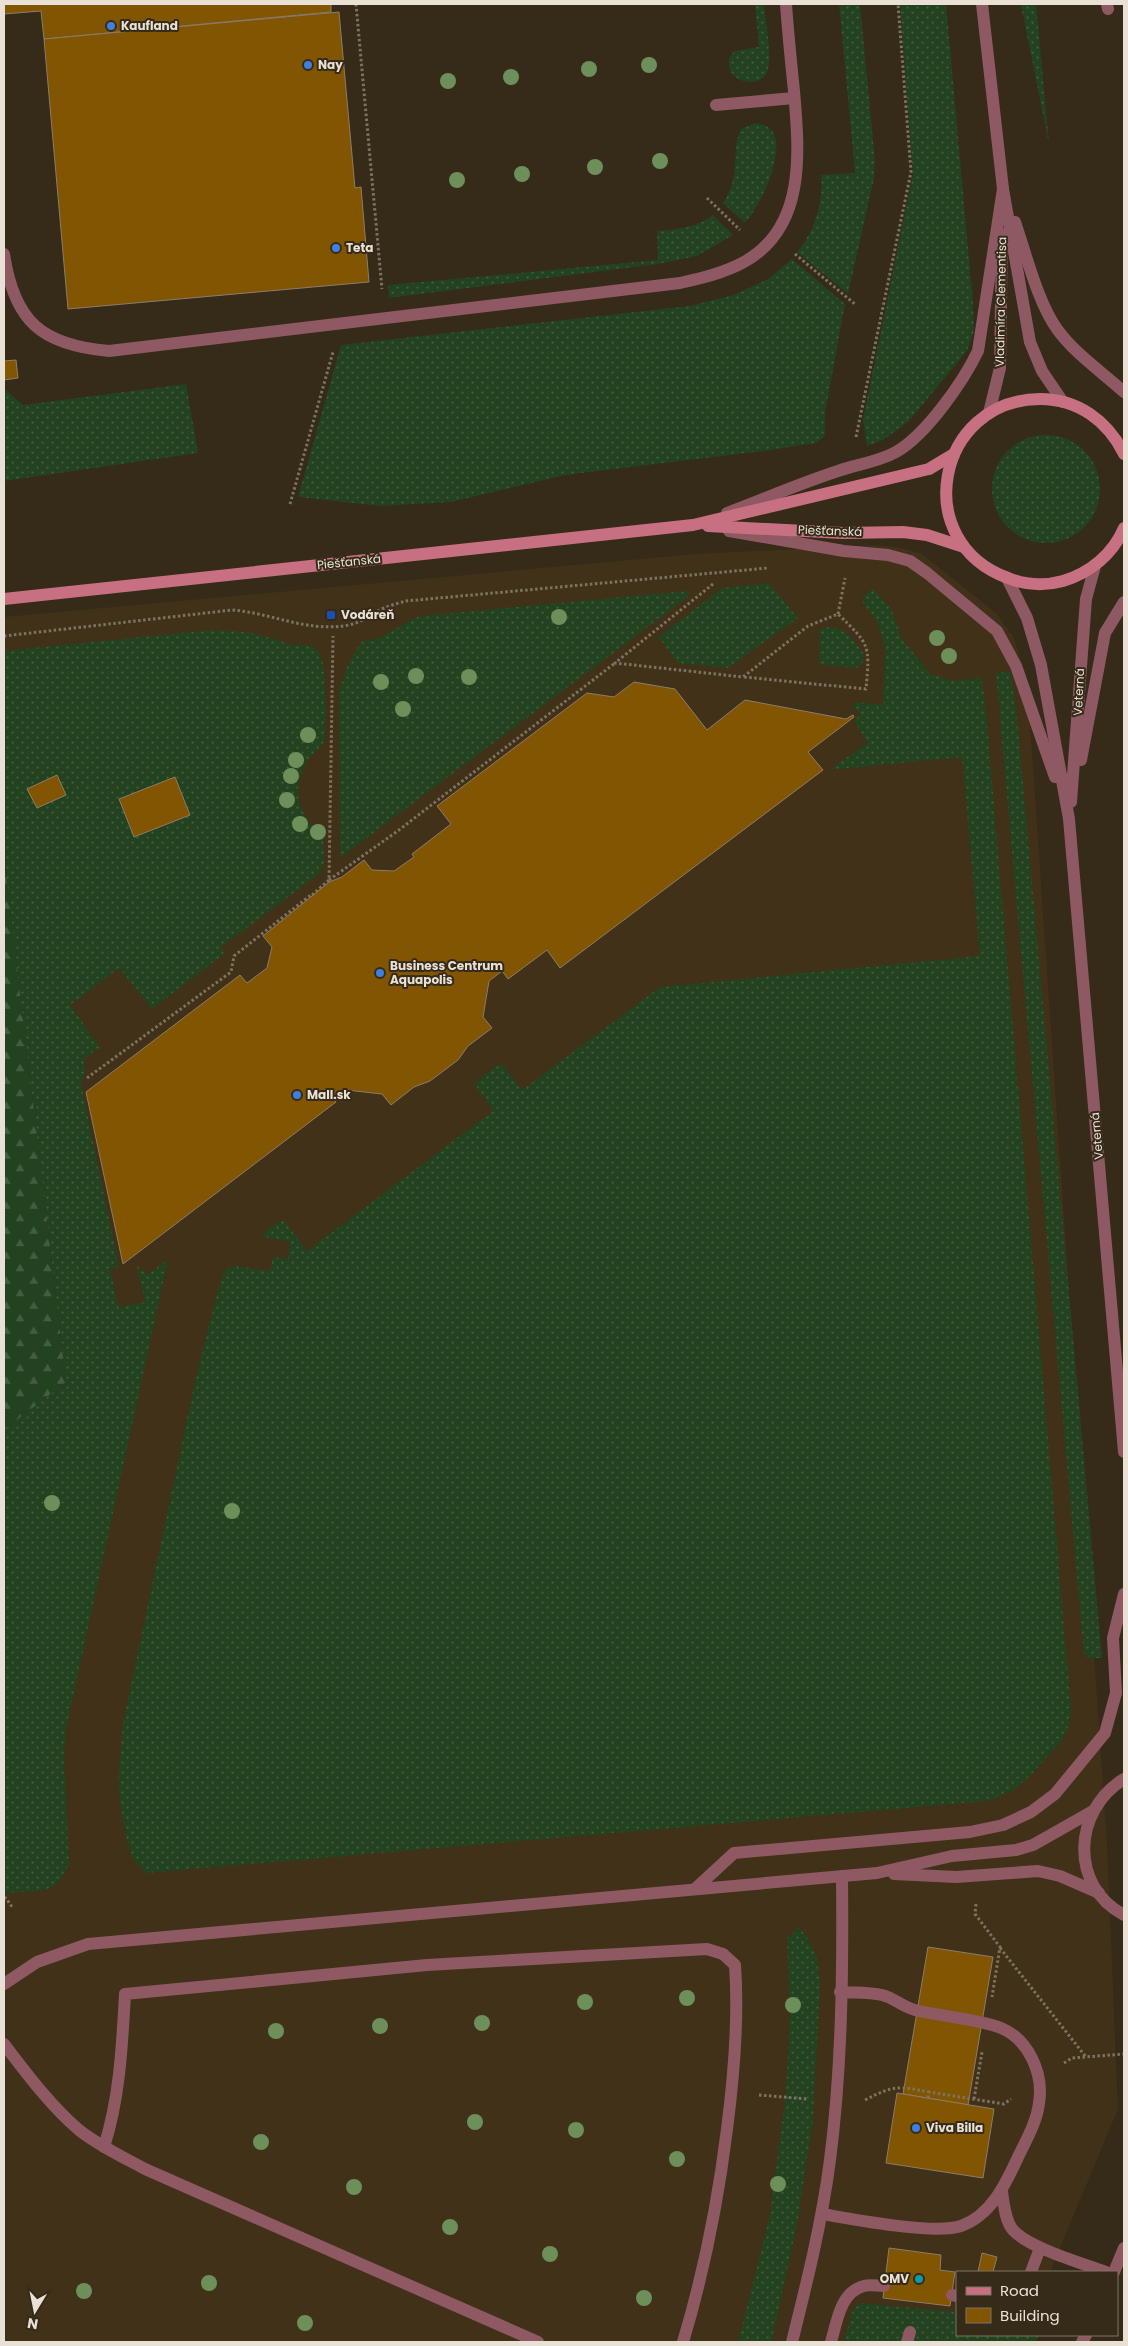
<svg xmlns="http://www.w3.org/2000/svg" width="1128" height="2346" font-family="Poppins,sans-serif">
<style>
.built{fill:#413119}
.grass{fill:url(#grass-dots)}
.forest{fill:url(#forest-firs)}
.building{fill:#815502;stroke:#8c7d6a}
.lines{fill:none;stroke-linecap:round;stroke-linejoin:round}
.path{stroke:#7d7363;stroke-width:3;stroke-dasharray:2.5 2.5;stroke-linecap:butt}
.lane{stroke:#8f5963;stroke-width:12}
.street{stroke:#8f5963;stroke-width:12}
.secondary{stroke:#c67082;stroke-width:12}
.tree{fill:#6d905b}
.shop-dot{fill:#3f7fe0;stroke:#362a18;stroke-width:2}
.transit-dot{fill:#1a4fb4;stroke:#362a18;stroke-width:2}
.culture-dot{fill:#0f9aa8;stroke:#362a18;stroke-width:2}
.labels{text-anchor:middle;stroke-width:4;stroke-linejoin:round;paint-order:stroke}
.poi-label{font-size:12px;font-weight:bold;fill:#e9e1d6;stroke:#362a18;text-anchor:start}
.street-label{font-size:12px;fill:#e9e1d6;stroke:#362a18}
</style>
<defs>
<pattern id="grass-dots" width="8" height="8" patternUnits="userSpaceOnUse" patternTransform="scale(1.25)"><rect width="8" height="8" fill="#234220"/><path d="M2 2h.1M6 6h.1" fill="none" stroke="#435d40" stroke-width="1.8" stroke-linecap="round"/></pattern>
<pattern id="forest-firs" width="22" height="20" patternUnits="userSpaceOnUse" patternTransform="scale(1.25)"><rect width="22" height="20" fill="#234220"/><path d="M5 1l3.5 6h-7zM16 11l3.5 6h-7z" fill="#435d40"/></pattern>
</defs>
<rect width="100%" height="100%" fill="#362a18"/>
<polygon class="built" points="875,545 897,547 922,554 997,614 1014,638 1027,680 1107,1844 1118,2109 1050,2272 957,2272 957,2335 1021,2342 4,2342 4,1456 87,1394 4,730 4,617 696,554"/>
<g class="grass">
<path d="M755,4H764C765,20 774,61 766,74C759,87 735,83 730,70C729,67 729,62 729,58L734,51L759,47Z"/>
<path d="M839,4H860L875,161L874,178L848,294L797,252C816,229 823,204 821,175L855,173Z"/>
<polygon points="900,4 946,4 973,303 974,331 967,351 909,421 883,440 867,446 863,419 913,174"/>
<polygon points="1021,4 1036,4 1049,144 1021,5"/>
<path d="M755,123C761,124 767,125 772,131C787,151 760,207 745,223L723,203C742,176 730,152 741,129Z"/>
<path d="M713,215L733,235L697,256L658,264L389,298L388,285L658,260L657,231C677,229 697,228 713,215Z"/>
<polygon points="792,259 845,304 825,413 825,434 823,438 816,443 763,451 565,475 451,502 380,506 298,497 341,345 689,306 734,295 768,279"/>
<polygon points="186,384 198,453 4,481 4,388 23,405"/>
<circle cx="1046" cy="489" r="54"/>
<polygon points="769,583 798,618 728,668 678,663 658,637 722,588"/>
<polygon points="872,588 891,608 902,639 930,674 955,681 981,678 985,700 1071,1709 1069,1725 1063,1739 1031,1775 1012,1791 988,1801 146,1873 133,1859 127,1841 121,1808 118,1780 123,1723 193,1391 216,1297 223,1274 228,1268 236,1266 270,1271 273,1257 288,1259 290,1242 260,1236 283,1219 307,1251 493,1111 474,1083 501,1063 522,1090 660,987 980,956 962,757 829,770 868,743 854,721 860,715 855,707 850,710 856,702 883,705 885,648 878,623 863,603 864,597"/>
<polygon points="687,591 689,596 340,858 339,691 348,664 361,642 379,638 419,616"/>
<path d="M829,627C847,628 854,641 864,654L862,664L857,668L819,665L820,629Z"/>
<path d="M210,630L249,632L294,645L314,646C317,651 320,655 322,660C326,670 327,730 324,741C322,748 311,754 307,761C289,792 299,815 323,836L324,863L319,874L221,947L224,954L152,1009L119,968L70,1005L100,1047L84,1059L85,1073L81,1084L119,1267L110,1269L118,1307L145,1302L137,1265L147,1275L168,1259L66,1729L64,1755L69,1864L60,1881L51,1888L40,1891L4,1893V1430L66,1382L4,859V651Z"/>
<polygon points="1010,672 1017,717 1102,1658 1090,1658 1084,1655 996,673"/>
<polygon points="799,1927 809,1940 817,1958 820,1984 813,2119 797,2224 772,2339 771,2342 738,2342 770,2215 786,2092 790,2016 787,1939"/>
<polygon points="860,2303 957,2312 957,2335 1039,2335 1035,2342 844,2342 853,2309"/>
</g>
<polygon class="forest" points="4,859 66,1382 4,1430"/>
<g class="building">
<polygon points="4,4 331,4 331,12 44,39 41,11 4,14"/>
<polygon points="339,12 355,188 361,187 369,282 68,309 44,39"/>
<polygon points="16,360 18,378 4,380 4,361"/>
<polygon points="634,682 675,689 707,730 745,700 846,719 853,715 854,717 808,752 823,770 560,968 547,950 508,979 502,971 489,981 483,1017 492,1028 468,1046 458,1060 430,1081 414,1087 391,1105 382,1094 346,1090 334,1099 336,1102 123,1264 86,1092 240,975 247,983 267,968 272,947 263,936 329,882 342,877 364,860 372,870 394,871 414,857 412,854 451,824 437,806 587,693 614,697"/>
<polygon points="57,775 66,795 37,808 27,789"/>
<polygon points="175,777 190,815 134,837 119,799"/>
<polygon points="928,1947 993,1957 968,2105 903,2094"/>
<polygon points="897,2093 994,2109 983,2178 886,2163"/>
<polygon points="889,2248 941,2255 940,2270 955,2272 950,2306 883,2298"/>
<polygon points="982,2253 997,2257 993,2272 978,2272"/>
</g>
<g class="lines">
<g class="path">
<polyline points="356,4 382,289"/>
<polyline points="707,198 740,230"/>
<polyline points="795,254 856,305"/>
<polyline points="856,437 911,172 898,4"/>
<polyline points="290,504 333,352"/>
<path d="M713,584L615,663L743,677L808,626L838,614C870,645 870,645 866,689L743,677"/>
<polyline points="838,614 845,578"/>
<path d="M4,636L232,610C272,613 308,633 349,625C363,622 372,613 384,608C391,605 399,603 406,601L768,568"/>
<polyline points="329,880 399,830 615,663"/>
<polyline points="312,895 329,880 333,636"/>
<polyline points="87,1078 231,972 234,956 312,894"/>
<polyline points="4,1898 6,1898 12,1907"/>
<polyline points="976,1904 975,1914 1000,1947 992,1997"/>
<polyline points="1000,1948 1086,2057"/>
<polyline points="1064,2063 1072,2058 1124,2054"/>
<polyline points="759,2095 807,2099"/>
<polyline points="928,2098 929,2092 1004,2104 1011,2099"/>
<polyline points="974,2099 982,2052"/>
<path d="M865,2100C894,2085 898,2086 929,2092"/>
</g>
<g class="lane">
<polyline points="1107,4 1108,9"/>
<polyline points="716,105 794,98"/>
<path d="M4,254C14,321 41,345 109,351L680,283C702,278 724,273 744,262C807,227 799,151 794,91C791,62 788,33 786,4"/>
<path d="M4,2044C27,2074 50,2105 79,2130C99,2146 123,2157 145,2169L538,2342"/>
<path d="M104,2147C120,2097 122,2046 125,1994L427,1965L707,1949L723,1954L735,1965C739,2020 734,2075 727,2129C718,2202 704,2272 683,2342"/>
<path d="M1002,2192C1004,2204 1005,2221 1013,2230C1029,2248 1082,2263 1106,2272"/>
<path d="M822,2214C852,2219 934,2235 961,2226C992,2215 1006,2183 1019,2155C1027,2139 1037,2121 1039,2103C1044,2073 1028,2039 1001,2028C981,2020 942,2016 919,2011C905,2009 895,1998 882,1995C869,1992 853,1993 840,1992"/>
<polyline points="1031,2272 1040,2248"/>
<polyline points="952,2295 957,2296"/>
<path d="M792,2342C807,2282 822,2222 830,2160C842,2067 843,1970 842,1876"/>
<path d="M831,2342C837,2322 840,2292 864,2286C870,2284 878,2286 884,2286"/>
<polyline points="907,2342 910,2332"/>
</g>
<g class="street">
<polyline points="982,4 1003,189 1030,342 1042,371 1063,402"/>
<path d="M1015,222C1026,254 1038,303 1057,329C1074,353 1102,372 1124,392"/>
<polyline points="989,413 1000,368 1002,234"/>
<path d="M727,513C764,499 801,483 838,471C858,464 878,462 896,452C926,435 963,382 978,351L1003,189"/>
<polyline points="729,531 844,551 888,555 910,561 927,573 997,631 1016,666 1055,777"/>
<polyline points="1007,578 1027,618 1041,665 1069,819 1124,1452"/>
<polyline points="1081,760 1105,633 1124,602"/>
<polyline points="1071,802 1086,599 1095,566"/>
<path d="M1124,1779C1073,1810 1069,1886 1124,1915"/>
<polyline points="894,1874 956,1877 1038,1871 1060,1876 1099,1893"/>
<polyline points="695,1889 734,1853 970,1832 1003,1825 1031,1812 1055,1794 1105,1733 1116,1693 1113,1638 1124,1594"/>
<polyline points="4,1984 37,1962 88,1944 877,1873 952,1856 1016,1850 1033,1845 1093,1811"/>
<polyline points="1114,2272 1124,2248"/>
<polyline points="1082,2342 1086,2335"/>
</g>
<g class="secondary">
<path d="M1124,454C1108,421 1078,399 1040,399C936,400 909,542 1008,578C1025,585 1045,586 1063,581C1090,573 1113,554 1124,528"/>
<polyline points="708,526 843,533 903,532 927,535 964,547"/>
<polyline points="4,599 693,525 929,469 954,454"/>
</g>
</g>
<g class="tree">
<circle cx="649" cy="65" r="8"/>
<circle cx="589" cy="69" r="8"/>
<circle cx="511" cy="77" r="8"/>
<circle cx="448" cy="81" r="8"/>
<circle cx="660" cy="161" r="8"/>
<circle cx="595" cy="167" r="8"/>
<circle cx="522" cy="174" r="8"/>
<circle cx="457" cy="180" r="8"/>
<circle cx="559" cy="617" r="8"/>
<circle cx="937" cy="638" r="8"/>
<circle cx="949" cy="656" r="8"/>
<circle cx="416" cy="676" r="8"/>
<circle cx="469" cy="677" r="8"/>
<circle cx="381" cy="682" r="8"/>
<circle cx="403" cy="709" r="8"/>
<circle cx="308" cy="735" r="8"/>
<circle cx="296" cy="760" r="8"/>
<circle cx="291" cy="776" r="8"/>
<circle cx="287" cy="800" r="8"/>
<circle cx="300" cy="824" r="8"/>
<circle cx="318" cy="832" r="8"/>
<circle cx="52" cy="1503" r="8"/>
<circle cx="232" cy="1511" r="8"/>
<circle cx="687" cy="1998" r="8"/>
<circle cx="585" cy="2002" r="8"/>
<circle cx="793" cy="2005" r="8"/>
<circle cx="482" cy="2023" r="8"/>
<circle cx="380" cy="2026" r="8"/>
<circle cx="276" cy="2031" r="8"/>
<circle cx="475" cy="2122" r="8"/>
<circle cx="576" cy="2130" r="8"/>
<circle cx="261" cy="2142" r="8"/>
<circle cx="677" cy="2159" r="8"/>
<circle cx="778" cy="2184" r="8"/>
<circle cx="354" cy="2187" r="8"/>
<circle cx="450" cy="2227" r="8"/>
<circle cx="550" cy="2254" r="8"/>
<circle cx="209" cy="2283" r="8"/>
<circle cx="84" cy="2291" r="8"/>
<circle cx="644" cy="2298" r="8"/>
<circle cx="305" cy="2323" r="8"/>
</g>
<g class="shop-dot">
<circle cx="111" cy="26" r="5"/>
<circle cx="308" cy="65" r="5"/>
<circle cx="336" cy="248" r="5"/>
<circle cx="380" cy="973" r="5"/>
<circle cx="297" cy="1095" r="5"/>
<circle cx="916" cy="2128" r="5"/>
</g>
<rect class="transit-dot" x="326" y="610" width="10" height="10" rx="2.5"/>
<circle class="culture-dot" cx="919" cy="2279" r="5"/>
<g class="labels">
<g class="poi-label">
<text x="121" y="30">Kaufland</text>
<text x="318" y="69">Nay</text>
<text x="346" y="252">Teta</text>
<text x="341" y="619">Vodáreň</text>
<text x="390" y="970">Business Centrum<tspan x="390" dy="14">Aquapolis</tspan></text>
<text x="307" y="1099">Mall.sk</text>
<text x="926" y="2132">Viva Billa</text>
<text x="909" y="2283" text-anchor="end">OMV</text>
</g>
<g class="street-label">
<text transform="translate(1001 302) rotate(-89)" y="4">Vladimíra Clementisa</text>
<text transform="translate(830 531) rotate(2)" y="4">Piešťanská</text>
<text transform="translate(349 562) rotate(-6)" y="4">Piešťanská</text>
<text transform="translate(1079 692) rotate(-87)" y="4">Veterná</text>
<text transform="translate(1097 1136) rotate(-95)" y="4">Veterná</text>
</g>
</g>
<rect width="1128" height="2346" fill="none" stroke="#e9e1d6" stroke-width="10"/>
<rect x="956" y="2271" width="162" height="65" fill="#362a18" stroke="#7e7364"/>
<rect x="966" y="2287" width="25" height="8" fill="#c67082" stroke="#7e7364"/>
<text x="1000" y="2296" font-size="15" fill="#e9e1d6">Road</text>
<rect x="966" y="2308" width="25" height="15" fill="#815502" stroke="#7e7364"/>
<text x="1000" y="2321" font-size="15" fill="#e9e1d6">Building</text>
<g transform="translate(35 2311) rotate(190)" stroke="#362a18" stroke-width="4" paint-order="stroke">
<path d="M0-4L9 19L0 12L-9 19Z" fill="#e9e1d6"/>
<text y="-8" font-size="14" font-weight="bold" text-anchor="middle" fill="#e9e1d6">N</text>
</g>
</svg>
